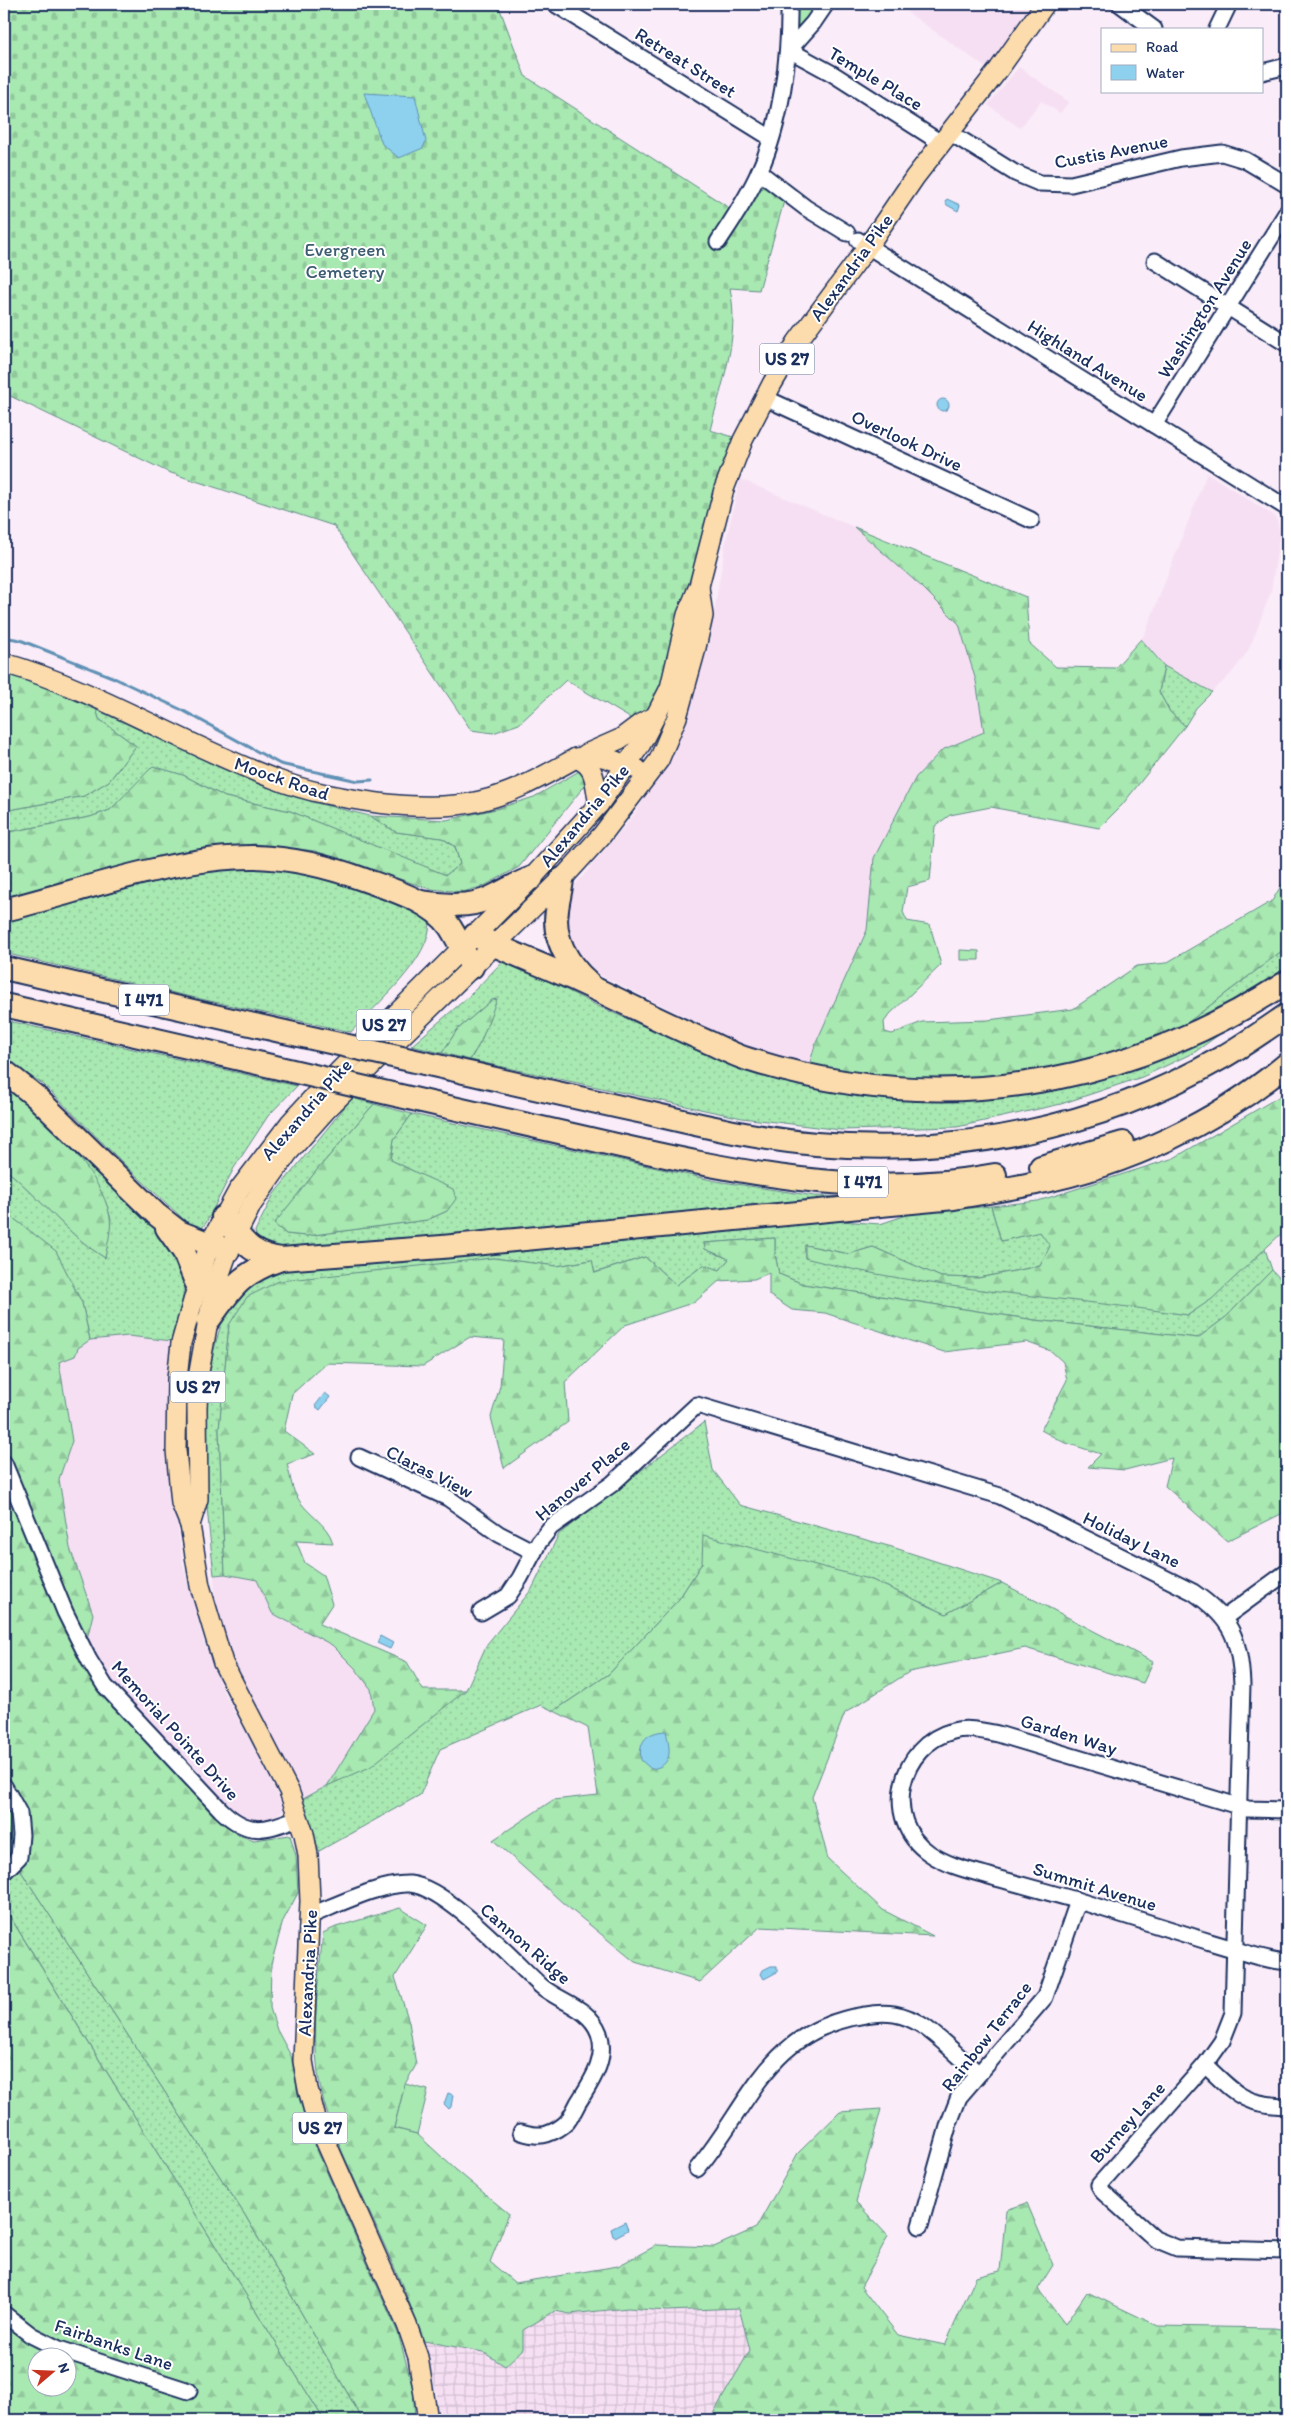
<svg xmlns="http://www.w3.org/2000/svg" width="1291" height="2424" font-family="Itim,sans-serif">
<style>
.built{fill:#f6dff3}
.industrial{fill:url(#industrial-grid)}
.grass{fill:url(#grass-dots);stroke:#628c88}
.forest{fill:url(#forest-firs);stroke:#628c88;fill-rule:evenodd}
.cemetery{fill:url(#cemetery-stones);stroke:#628c88}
.park{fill:#a8e8b1;stroke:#628c88}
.water{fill:#8dd1ef;stroke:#5f90b5}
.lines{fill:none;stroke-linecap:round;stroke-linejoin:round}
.stream{stroke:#5f90b5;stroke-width:3}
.minor-casing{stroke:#1b2f5e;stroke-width:19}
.major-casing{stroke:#1b2f5e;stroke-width:22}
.highway-casing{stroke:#1b2f5e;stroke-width:26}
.minor{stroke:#fff;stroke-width:15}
.major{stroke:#fcdcac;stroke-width:19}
.highway{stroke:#fcdcac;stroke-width:22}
.highway-bridge-casing{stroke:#1b2f5e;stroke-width:26;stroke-linecap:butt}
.highway-bridge{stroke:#fcdcac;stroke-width:22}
.labels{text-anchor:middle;stroke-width:4;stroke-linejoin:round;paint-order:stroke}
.shield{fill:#fff;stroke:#5f6d8e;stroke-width:1}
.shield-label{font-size:18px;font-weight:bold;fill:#1b2f5e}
.street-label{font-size:19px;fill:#1b2f5e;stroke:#fff}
.park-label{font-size:19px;fill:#3e5d73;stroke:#fff}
</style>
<defs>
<pattern id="industrial-grid" width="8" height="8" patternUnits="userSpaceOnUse" patternTransform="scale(1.25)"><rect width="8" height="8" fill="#f6dff3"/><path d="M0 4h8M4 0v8" fill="none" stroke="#d2c0d3"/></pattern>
<pattern id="grass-dots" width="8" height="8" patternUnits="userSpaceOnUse" patternTransform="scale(1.25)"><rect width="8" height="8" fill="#a8e8b1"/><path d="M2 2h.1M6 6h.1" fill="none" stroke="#90c79b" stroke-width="1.8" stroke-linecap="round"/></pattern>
<pattern id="forest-firs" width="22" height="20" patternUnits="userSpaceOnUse" patternTransform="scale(1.25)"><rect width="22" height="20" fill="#a8e8b1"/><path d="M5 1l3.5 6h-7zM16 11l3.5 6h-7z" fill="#90c79b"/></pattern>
<pattern id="cemetery-stones" width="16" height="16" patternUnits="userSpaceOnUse" patternTransform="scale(1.25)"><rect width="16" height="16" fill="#a8e8b1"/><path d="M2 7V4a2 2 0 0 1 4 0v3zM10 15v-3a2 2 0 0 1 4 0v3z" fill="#90c79b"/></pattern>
</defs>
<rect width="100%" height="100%" fill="#faecf8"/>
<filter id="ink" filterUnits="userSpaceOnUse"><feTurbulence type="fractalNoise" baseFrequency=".02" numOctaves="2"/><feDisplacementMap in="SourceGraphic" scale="10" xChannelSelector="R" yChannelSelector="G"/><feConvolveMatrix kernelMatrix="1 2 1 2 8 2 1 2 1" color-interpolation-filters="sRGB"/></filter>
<g filter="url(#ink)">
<g class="built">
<polygon points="912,4 1045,4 995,74 907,12"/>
<polygon points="1019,67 1069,102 1060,113 1041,101 1020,128 988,105"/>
<polygon points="1207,473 1276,517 1280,532 1271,591 1256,632 1248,651 1231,674 1212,692 1164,666 1141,639 1145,634"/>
<polygon points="740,479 854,527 923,588 959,624 976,681 984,732 942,750 916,777 874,858 867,930 815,1045 809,1066 753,1050 596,973 578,958 565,922 571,890 634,815 669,757 691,706 709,643 726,541"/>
<polygon points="128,1336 172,1341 165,1438 183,1565 205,1645 222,1689 268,1773 284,1810 268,1820 255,1823 238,1819 118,1694 86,1643 93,1614 70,1548 59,1479 72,1441 58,1361 75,1356 78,1348 90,1340"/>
<polygon points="225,1574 257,1580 272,1613 332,1645 355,1668 371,1689 374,1709 327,1786 303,1799 255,1707 231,1653 215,1597 214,1575"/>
</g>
<polygon class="industrial" points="628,2308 667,2311 739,2308 750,2350 710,2419 698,2416 678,2420 438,2420 437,2395 424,2341 483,2352 505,2366 523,2330 555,2311 570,2314"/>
<g class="grass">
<polygon points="1164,666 1212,692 1196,708 1185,726 1170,712 1159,692"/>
<polygon points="95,705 195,752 312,802 370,816 396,832 442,838 455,847 460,864 446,875 428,869 290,811 225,797 183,775 154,767 110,810 90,817 4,833 4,811 84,796 109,781 136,746 99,719"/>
<path d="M253,864L323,874L402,906L430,920C431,960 376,1004 351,1032L178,994L4,953V916L198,868Z"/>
<polygon points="1287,947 1287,972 1166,1039"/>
<polygon points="505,959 600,1007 748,1072 823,1088 933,1100 1027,1094 1224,1031 1195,1052 1142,1077 1061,1104 957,1127 841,1130 742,1118 470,1060 481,1041 496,999 492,1000 457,1030 442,1053 411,1046 468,997"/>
<polygon points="4,1020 297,1086 268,1116 234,1168 206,1223 201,1229 192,1227 127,1167 43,1084 4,1059"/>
<polygon points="352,1098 374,1104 317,1170 275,1224 286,1234 306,1236 427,1220 447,1211 417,1173 391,1160 394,1139 412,1114 716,1181 815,1196 902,1198 272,1250 258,1244 255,1231 274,1194"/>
<path d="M76,1150C97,1171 181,1245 185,1269C188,1288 176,1321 172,1341L128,1336L90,1340L82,1303L56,1252L4,1211V1168C39,1196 67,1235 105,1258L111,1219L106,1203Z"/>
<path d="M991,1206L1001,1241L1040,1232L1051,1246L1040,1266L978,1278L941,1277L873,1247L849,1254L805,1245V1258L1188,1315L1211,1299L1265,1249L1272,1270L1226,1317L1198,1338L1035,1320L803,1284L779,1274L775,1254V1238L704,1243L705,1249L729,1259L720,1270L704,1265L676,1285L645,1257L594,1273L591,1260L557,1266L493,1258L451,1263L229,1325L219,1430L225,1574L214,1575C205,1492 194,1403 222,1322C226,1311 230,1297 239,1289C249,1280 268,1275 281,1270L829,1220L880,1224L910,1214Z"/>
<polygon points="704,1422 713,1470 740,1505 892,1547 1002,1583 946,1614 872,1580 702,1563 679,1599 609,1674 554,1711 541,1705 440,1749 420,1795 319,1851 303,1799 327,1786 466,1690 487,1644 532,1589 559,1534"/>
<polygon points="4,1845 245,2215 363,2420 324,2420 4,1907"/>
</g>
<g class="forest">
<polygon points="854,527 1026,597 1029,643 1056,667 1115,668 1141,639 1164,666 1159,692 1170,712 1185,726 1122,805 1099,828 991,807 950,815 935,826 930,881 907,887 903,912 907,921 930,925 941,965 890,1014 884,1022 885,1032 892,1034 922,1022 988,1020 1073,1009 1137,966 1166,963 1272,901 1287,876 1287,947 1166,1039 1019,1077 935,1082 809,1066 815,1045 867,930 874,858 916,777 942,750 984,732 976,681 959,624 923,588"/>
<polygon points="4,670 95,705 99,719 136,746 109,781 84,796 4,811"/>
<polygon points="153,766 183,775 225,797 290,811 446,875 460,864 455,846 442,838 396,832 370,816 446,820 496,809 534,797 581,770 586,774 586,784 519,867 484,886 463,892 430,889 315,851 254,844 162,855 4,900 4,833 90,817 110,810"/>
<polygon points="497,999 481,1041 470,1060 442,1053 457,1030 492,1000"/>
<path d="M4,1086C41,1112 102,1171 110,1217C112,1229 107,1246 105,1258C67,1235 39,1196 4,1168Z"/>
<path d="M1287,1092V1228L1212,1299L1188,1315C1061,1296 930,1291 805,1258V1245L849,1254L873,1247L941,1277L978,1278L1040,1266L1050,1246L1040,1232L1001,1241L991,1206L1038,1201L1174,1158Z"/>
<polygon points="374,1104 412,1114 394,1139 391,1160 417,1173 453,1189 456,1199 447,1211 427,1220 306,1236 286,1234 274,1224 317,1170"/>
<polygon points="4,1211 56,1251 82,1303 90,1340 78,1348 75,1356 59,1362 72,1441 59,1479 70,1548 93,1614 86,1643 80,1652 109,1702 238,1835 254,1840 290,1835 296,1856 298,1893 283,1921 271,1964 270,2008 277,2030 291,2056 298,2094 309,2132 398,2333 413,2388 415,2420 363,2420 245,2215 4,1845"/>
<path d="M775,1238V1254L779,1274L803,1284L1035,1320L1198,1338L1226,1317L1272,1270L1287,1286V1506L1281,1514L1227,1541L1165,1486L1172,1458L1125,1470L1088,1467L1101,1454L1063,1442L1041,1430L1067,1380L1063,1362L1051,1351L1026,1342L944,1352L825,1313L792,1310L769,1295V1273L754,1279L719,1281L695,1302L625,1325L565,1382L568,1422L504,1468L491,1417L500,1386L504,1340L470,1337L423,1366L326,1363L292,1394L284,1431L315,1454L287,1464C290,1474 291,1486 296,1495C305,1514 327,1522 333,1543L296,1541L305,1563L323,1575L332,1604L319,1624L407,1662L423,1690H466L370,1767L327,1786L374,1709L371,1689L355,1668L332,1645L272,1613L257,1580L225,1574L219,1430L229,1325L247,1297L279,1281L493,1258L557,1266L592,1260L595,1273L645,1257L676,1285L704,1265L720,1270L729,1259L705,1249L704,1243Z"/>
<polygon points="703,1535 872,1580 946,1614 1002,1583 1153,1662 1143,1683 1025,1648 909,1672 845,1713 812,1797 828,1859 883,1910 933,1936 760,1927 700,1982 635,1962 563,1903 493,1840 553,1800 598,1795 588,1728 554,1711 609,1674 679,1599 702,1563"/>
<path d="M4,1907L5,1909L324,2420H4ZM38,2356H68V2386H38Z"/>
<path d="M400,1908L427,1925L395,1977L409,2022L416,2065L405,2084L394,2128L417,2134L455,2169L509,2214L490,2262L515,2283L618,2266L657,2245L714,2247L756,2228L798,2153L840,2112L881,2109L856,2202L888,2236L861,2287L898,2335L945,2345L976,2277L1000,2271L1006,2210L1027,2203L1053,2265L1038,2289L1065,2324L1087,2292L1158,2326L1273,2328L1287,2330V2420H678L698,2416L710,2419L750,2350L739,2308L667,2311L628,2308L570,2314L555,2311L523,2330V2349L505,2366L483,2352L424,2341C405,2288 381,2238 358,2187C342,2151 323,2113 318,2073C312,2027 318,1980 323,1933L336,1927Z"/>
</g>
<path class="cemetery" d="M4,4H498L525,76L737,213L759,172L786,194L759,290L730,288C740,338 722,382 710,430L743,440L670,688L640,724L566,680L519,724L493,733L471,730L334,526L168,472L4,393Z"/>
<g class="park">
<polygon points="789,4 826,4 789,50"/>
<polygon points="960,950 979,951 979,960 960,960"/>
<polygon points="405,2084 428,2090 417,2134 394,2128"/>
</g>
<g class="water">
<polygon points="364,93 415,96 426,141 423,148 399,158 382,144"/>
<polygon points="947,199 960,205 958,211 947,205 945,201"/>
<circle cx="943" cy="405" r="6"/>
<polygon points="325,1393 330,1397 320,1410 315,1406"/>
<polygon points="380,1636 393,1643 390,1649 377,1643"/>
<path d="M666,1731C670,1749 674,1766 651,1769L641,1760C638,1740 648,1732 666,1731Z"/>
<polygon points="771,1966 777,1966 777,1972 764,1979 761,1974 763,1970"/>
<polygon points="448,2093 453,2095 451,2107 449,2109 444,2104"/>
<polygon points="625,2222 628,2230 615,2237 613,2236 611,2229"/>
</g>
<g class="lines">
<polyline class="stream" points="4,637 20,640 112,677 182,710 280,764 358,781 372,780"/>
<g class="minor-casing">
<g id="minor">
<polyline points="555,4 771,138"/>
<polyline points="1120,4 1154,29"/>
<polyline points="1217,29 1229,4"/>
<polyline points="789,50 833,74 941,143"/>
<polyline points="789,50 813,23 826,4"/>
<polyline points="1262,72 1287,66"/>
<polyline points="949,132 1015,173 1039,183 1071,184 1181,158 1222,153 1245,160 1287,185"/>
<polyline points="759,172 806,208 847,233"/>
<polyline points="858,240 1287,508"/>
<path d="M718,242C733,219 748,197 759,172C781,124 790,57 789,4"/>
<polyline points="1155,261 1287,344"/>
<polyline points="765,398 1031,520"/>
<polyline points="1154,425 1287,212"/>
<polyline points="359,1457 448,1498 499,1534 534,1552"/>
<path d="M4,1463L65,1612L89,1660L105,1686L221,1810C249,1837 265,1830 298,1818"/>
<path d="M481,1612L508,1596L520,1578L539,1542L551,1527L612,1484L697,1405L1000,1496L1193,1592C1231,1618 1240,1638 1242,1684L1233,2013L1222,2041L1205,2065L1099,2185L1103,2192L1155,2239L1177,2248L1287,2251"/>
<polyline points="1224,1618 1287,1572"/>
<polyline points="4,1786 19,1813 21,1835 19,1857 4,1872"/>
<path d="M1287,1810L1248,1809L998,1734C983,1731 967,1727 953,1731C899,1745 881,1820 929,1853C949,1867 973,1871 996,1878C1023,1885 1050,1893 1076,1900C1121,1914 1166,1928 1210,1942C1235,1949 1262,1960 1287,1962"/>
<path d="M309,1916C335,1906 383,1882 410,1884C446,1887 513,1960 541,1986C560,2002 590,2008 599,2033C608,2059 591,2082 578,2103C575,2109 571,2117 567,2122C562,2127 553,2132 547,2134C538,2137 529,2134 521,2132"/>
<path d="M1205,2065C1236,2094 1243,2105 1287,2106"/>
<path d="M697,2169C752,2103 767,2030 865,2015C886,2011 904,2013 923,2026C942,2039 960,2058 978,2073"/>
<polyline points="920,2226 949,2123 959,2097 1045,1997 1078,1901"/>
<polyline points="4,2314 31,2335 59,2349 189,2391"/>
</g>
</g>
<g class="major-casing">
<g id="major">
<path d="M4,663C98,690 183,745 275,779C308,792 343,798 378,803C411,807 447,809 480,801C515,793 545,775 576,758C600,751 615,762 637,769"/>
<polyline points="586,754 620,739 640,724 656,716"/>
<path d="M576,758C598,767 594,784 599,804"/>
<polyline points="190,1525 198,1499 197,1407 199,1372 208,1321 215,1288 228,1251 252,1204 288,1153 328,1108 562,879 602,835 659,760 677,717 695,652 703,616 699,587"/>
<polyline points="428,2420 418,2357 407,2325 317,2122 308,2089 303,2061 310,1901 308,1855 304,1834 289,1791 223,1663 200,1586 190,1525 181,1503 176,1450 177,1379 181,1343 209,1245 238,1191 290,1123 319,1091 532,878 599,804 641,744 670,688 687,615 699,586 724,489 743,440 772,384 797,342 868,246 915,177 999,69 1045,4"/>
</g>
</g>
<g class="highway-casing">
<g id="highway">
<path d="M562,879C561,890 558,900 557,910C552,938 568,964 588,982"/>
<path d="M421,902C445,905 468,908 490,898C504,892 517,883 532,878"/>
<path d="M4,910C81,891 176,856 255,857C293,858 330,867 365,880C393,890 433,902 450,927C458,940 465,954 472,967"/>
<path d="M475,935C508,953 544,965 578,981C622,1001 664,1023 708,1042C721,1048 734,1055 747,1059C936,1119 1122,1089 1287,982"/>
<polyline points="4,968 285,1032"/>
<polyline points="4,1005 262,1064"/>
<path d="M451,1069C517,1084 582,1099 648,1113C703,1126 759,1139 816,1144C957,1156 1098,1129 1221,1058C1244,1045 1265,1030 1287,1015"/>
<polyline points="4,1071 35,1096 157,1215 179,1232 228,1251"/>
<path d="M422,1101C483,1115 543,1128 603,1142C730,1171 865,1200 995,1175"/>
<polyline points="1041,1167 1123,1143"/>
<path d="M223,1217C244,1241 248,1254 281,1259L442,1247L954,1198C981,1193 1009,1189 1036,1183C1127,1165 1216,1123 1287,1064"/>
<polyline points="167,1228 184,1252 196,1282"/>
<path d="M208,1321C233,1287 239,1274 281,1259"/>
</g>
</g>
<use href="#minor" class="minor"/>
<use href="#major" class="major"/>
<use href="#highway" class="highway"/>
<g class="highway-bridge-casing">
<g id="highway-bridge">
<polyline points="285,1032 451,1069"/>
<polyline points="262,1064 422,1101"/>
</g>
</g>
<use href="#highway-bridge" class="highway-bridge"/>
</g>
</g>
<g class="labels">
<g class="shield">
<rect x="759.5" y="343.5" width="55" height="31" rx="4"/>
<rect x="119" y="984.5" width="50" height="31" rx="4"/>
<rect x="356.5" y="1009.5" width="55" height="31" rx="4"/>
<rect x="838" y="1166.5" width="50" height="31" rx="4"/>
<rect x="170.5" y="1371.5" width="55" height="31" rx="4"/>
<rect x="292.5" y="2112.5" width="55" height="31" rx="4"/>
</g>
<g class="shield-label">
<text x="787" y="365">US 27</text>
<text x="144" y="1006">I 471</text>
<text x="384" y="1031">US 27</text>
<text x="863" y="1188">I 471</text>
<text x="198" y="1393">US 27</text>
<text x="320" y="2134">US 27</text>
</g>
<g class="street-label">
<text transform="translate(686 62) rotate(32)" y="7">Retreat Street</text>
<text transform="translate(876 78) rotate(31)" y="7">Temple Place</text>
<text transform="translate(1111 151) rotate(-11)" y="7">Custis Avenue</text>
<text transform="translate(851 267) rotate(-54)" y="7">Alexandria Pike</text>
<text transform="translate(1204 308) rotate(-58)" y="7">Washington Avenue</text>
<text transform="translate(1088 360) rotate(32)" y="7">Highland Avenue</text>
<text transform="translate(907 440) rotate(25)" y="7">Overlook Drive</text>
<text transform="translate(282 778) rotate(19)" y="7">Moock Road</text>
<text transform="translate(584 815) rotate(-50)" y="7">Alexandria Pike</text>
<text transform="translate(306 1109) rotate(-49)" y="7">Alexandria Pike</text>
<text transform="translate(430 1471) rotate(27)" y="7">Claras View</text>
<text transform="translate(582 1479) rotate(-40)" y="7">Hanover Place</text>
<text transform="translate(1132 1539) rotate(26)" y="7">Holiday Lane</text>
<text transform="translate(176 1730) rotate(48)" y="7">Memorial Pointe Drive</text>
<text transform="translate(1069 1734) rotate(17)" y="7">Garden Way</text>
<text transform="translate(1095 1886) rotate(17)" y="7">Summit Avenue</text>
<text transform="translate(526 1943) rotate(41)" y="7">Cannon Ridge</text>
<text transform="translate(307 1973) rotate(-87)" y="7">Alexandria Pike</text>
<text transform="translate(986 2036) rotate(-52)" y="7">Rainbow Terrace</text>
<text transform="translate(1127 2122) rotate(-48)" y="7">Burney Lane</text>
<text transform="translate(114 2344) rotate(19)" y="7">Fairbanks Lane</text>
</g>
<g class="park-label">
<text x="345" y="256">Evergreen<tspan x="345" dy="22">Cemetery</tspan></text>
</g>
</g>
<rect width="1291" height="2424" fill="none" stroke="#fff" stroke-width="20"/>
<rect x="10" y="10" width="1271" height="2404" fill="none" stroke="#1b2f5e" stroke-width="2" filter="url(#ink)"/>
<rect x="1101" y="28" width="162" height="65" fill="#ffffff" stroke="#a4acbf"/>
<rect x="1111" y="44" width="25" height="8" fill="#fcdcac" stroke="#a4acbf"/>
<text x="1146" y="52" font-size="15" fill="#1b2f5e">Road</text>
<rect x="1111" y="65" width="25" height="15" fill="#8dd1ef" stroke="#a4acbf"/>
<text x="1146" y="78" font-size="15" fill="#1b2f5e">Water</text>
<g transform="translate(52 2372) rotate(71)"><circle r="24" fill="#ffffff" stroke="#a4acbf"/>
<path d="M0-4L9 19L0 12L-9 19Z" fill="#c8321e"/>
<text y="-8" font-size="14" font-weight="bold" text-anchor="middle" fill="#1b2f5e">N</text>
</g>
</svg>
